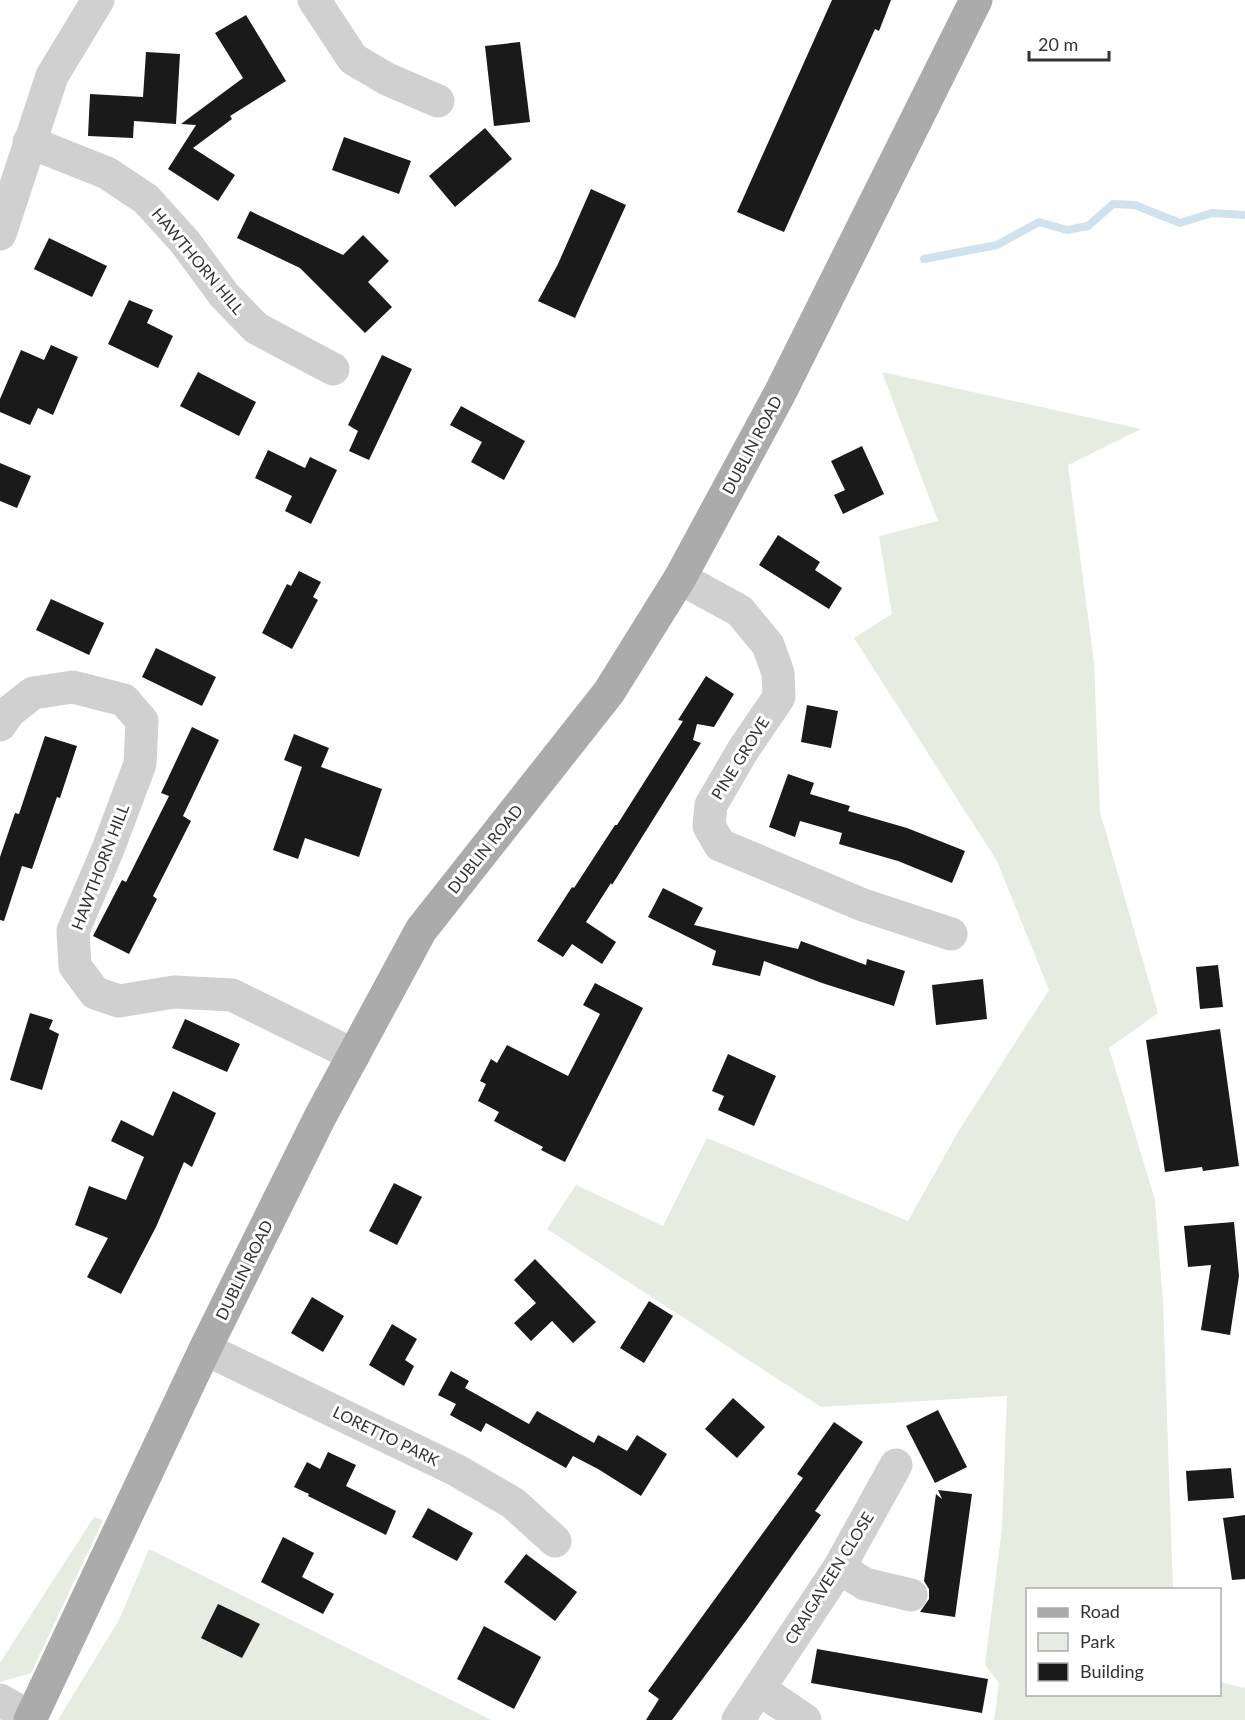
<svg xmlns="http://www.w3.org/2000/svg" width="1245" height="1720" font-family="Lato,sans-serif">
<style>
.green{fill:#e6ecdf}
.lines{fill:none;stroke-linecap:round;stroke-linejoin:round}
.stream{stroke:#cfe2ee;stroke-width:8}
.building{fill:#1a1a1a}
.minor{stroke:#d0d0d0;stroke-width:33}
.major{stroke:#ababab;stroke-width:33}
.labels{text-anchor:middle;stroke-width:6;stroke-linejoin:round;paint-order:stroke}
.street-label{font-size:16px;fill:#333;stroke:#fff}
</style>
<rect width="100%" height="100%" fill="#fff"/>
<g class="green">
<polygon points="882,372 1141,429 1068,465 1094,662 1100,812 1158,1013 1109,1048 1155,1200 1163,1302 1173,1589 1028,1590 1028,1694 1220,1694 1220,1682 1245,1688 1245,1720 994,1720 999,1683 985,1665 1002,1527 1007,1396 821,1407 547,1229 576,1185 663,1226 707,1138 908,1221 958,1132 1049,990 997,861 854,638 892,614 879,536 938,521"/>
<polygon points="94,1517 103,1520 31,1673 0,1682 0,1663"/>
<polygon points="149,1549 491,1720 58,1720 119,1620"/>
</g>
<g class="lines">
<polyline class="stream" points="924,259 997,245 1039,222 1067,230 1088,226 1113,204 1135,205 1180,223 1212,213 1245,215"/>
</g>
<g class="building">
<polygon points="832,0 891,0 879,31 875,29 784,232 737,212"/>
<polygon points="246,15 286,81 230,116 232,119 193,148 235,175 218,201 168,169 196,125 181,124 243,78 215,33"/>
<polygon points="520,42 530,122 494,126 485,46"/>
<polygon points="146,52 180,54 176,124 134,121 133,138 88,136 90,94 143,97"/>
<polygon points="485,128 512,159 455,207 429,176"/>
<polygon points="344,137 411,161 399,194 332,170"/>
<polygon points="591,189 626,205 575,318 538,301 558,264"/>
<polygon points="250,211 343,255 363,235 389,261 368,282 392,307 365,333 300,268 237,238"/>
<polygon points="49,238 107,266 92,297 34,269"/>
<polygon points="129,300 153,310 147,323 173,336 158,368 108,344"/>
<polygon points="51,345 78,357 53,415 38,408 30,425 0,412 0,399 21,350 44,360"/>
<polygon points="382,355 412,369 369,460 349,451 358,431 348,425"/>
<polygon points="198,372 256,402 239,436 180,406"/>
<polygon points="461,406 525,441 504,480 471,462 482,442 450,425"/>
<polygon points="862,446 884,494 843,514 834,495 845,490 831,461"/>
<polygon points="268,450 305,468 310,457 337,470 311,524 285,511 292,496 255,478"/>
<polygon points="0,463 31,476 17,508 0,501"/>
<polygon points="778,535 820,562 815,570 842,588 829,609 759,565"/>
<polygon points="299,571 321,582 313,597 318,600 292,649 262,633 287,584 291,586"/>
<polygon points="51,599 104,623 89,655 36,630"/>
<polygon points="156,648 216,677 202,706 142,677"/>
<polygon points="706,676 734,694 714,727 697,724 693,740 701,743 612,885 611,883 586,922 616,942 602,964 572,944 563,957 537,941 572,887 574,888 615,825 617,825 683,721 678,720"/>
<polygon points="807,705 838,711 831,748 801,742"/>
<polygon points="192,727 219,740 183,816 191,821 153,896 157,899 129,954 93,936 122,880 126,882 169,796 161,793"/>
<polygon points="294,734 329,748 321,767 382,789 359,857 305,838 298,859 273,850 302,767 284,760"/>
<polygon points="45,736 77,746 60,798 57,797 32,869 22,866 4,921 0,920 0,857 15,813 19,814"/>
<polygon points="788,774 814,783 810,794 850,806 848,811 907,828 965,851 952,883 898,861 839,844 842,833 800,821 795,837 769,827"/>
<polygon points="663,888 703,908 694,925 798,949 801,941 866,965 867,959 905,971 894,1006 822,983 764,961 760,976 712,965 716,951 648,917"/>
<polygon points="1218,965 1223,1007 1200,1009 1196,967"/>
<polygon points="983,979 987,1019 936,1025 932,985"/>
<polygon points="595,983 643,1008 565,1162 541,1150 543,1147 494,1121 499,1112 478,1101 486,1084 480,1081 491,1059 497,1063 507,1045 568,1076 600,1014 583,1005"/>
<polygon points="30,1013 53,1020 49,1029 59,1034 42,1090 10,1080"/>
<polygon points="185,1019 240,1044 227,1072 172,1048"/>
<polygon points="1220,1029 1239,1166 1203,1171 1202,1167 1165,1172 1146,1040"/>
<polygon points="728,1054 776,1076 754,1126 718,1110 724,1096 712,1091"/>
<polygon points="173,1091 216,1113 192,1167 184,1162 156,1227 121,1294 87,1277 108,1238 75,1225 89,1186 126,1200 144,1157 111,1141 121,1120 153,1136"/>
<polygon points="394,1183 422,1197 397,1245 369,1231"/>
<polygon points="1234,1222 1239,1276 1230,1335 1201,1330 1211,1265 1188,1267 1184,1226"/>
<polygon points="535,1259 596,1322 573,1343 552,1321 531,1341 514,1323 536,1303 514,1280"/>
<polygon points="312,1297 344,1316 323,1352 291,1333"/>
<polygon points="649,1301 673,1316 644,1363 620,1348"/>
<polygon points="392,1324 417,1339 405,1360 414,1366 404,1386 369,1365"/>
<polygon points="451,1371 469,1381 465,1388 529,1424 537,1411 594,1443 598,1435 627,1451 637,1435 667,1454 641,1496 598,1469 573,1456 566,1468 486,1423 481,1432 450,1415 456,1404 438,1395"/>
<polygon points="733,1398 765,1427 737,1458 705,1429"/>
<polygon points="938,1410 967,1467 935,1483 906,1426"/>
<polygon points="834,1422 863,1442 815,1511 821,1515 748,1618 672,1720 646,1720 659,1699 648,1691 803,1478 797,1474"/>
<polygon points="328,1452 356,1465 346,1486 396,1511 386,1535 308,1496 309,1494 294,1487 307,1462 320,1469"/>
<polygon points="1231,1468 1234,1498 1188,1501 1186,1471"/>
<polygon points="938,1490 972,1494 955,1617 920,1612 929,1599 929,1589 924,1581 936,1494 942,1499"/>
<polygon points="428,1508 473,1533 457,1561 412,1537"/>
<polygon points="1245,1515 1245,1579 1232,1580 1223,1518"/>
<polygon points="283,1537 314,1553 302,1577 334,1594 323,1614 261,1582"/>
<polygon points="526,1554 577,1592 555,1621 504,1582"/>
<polygon points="218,1604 260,1624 242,1658 201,1638"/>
<polygon points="484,1626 541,1657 514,1709 457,1679"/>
<polygon points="817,1649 988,1679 982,1713 811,1683"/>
</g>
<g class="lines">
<g class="minor">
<polyline points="314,0 353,59 387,79 438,101"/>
<polyline points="29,142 107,173 146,199 185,242 224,295 256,328 333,369"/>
<polyline points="0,234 52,76 98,0"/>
<polyline points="680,578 740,611 768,645 778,673 779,697 743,750 711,805 709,826 720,845 863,905 951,934"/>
<polyline points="0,725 9,712 33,693 73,687 124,700 142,721 140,764 108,849 73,931 75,966 95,993 119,1001 174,992 232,995 354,1055"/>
<polyline points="205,1349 456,1470 513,1503 555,1541"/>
<polyline points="839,1568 865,1584 911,1595"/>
<polyline points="759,1689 805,1720"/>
<polyline points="0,1700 31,1718"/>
<polyline points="738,1720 839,1568 896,1465"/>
</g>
<polyline class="major" points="30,1720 205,1349 320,1117 421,930 609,692 680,578 780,393 976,0"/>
</g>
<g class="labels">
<g class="street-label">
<text transform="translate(198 261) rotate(50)" y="6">HAWTHORN HILL</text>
<text transform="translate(752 445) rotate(-62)" y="6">DUBLIN ROAD</text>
<text transform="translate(740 758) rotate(-58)" y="6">PINE GROVE</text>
<text transform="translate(485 849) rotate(-51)" y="6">DUBLIN ROAD</text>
<text transform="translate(100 867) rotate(-69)" y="6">HAWTHORN HILL</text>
<text transform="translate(244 1270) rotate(-64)" y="6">DUBLIN ROAD</text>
<text transform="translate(386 1436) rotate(26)" y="6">LORETTO PARK</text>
<text transform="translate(829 1578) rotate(-58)" y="6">CRAIGAVEEN CLOSE</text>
</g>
</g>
<rect x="1026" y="1588" width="195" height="108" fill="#ffffff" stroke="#adadad" stroke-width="1.5"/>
<rect x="1038" y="1608" width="30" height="9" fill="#ababab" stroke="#adadad" stroke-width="1.5"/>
<text x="1080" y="1618" font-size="18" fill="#333333">Road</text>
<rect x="1038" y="1633" width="30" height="18" fill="#e6ecdf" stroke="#adadad" stroke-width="1.5"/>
<text x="1080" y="1648" font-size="18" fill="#333333">Park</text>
<rect x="1038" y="1663" width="30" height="18" fill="#1a1a1a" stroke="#adadad" stroke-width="1.5"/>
<text x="1080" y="1678" font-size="18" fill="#333333">Building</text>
<path d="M1029 51v9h80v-9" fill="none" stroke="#333333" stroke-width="3"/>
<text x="1038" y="51" font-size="18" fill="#333333" stroke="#ffffff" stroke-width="4.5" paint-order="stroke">20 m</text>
</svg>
